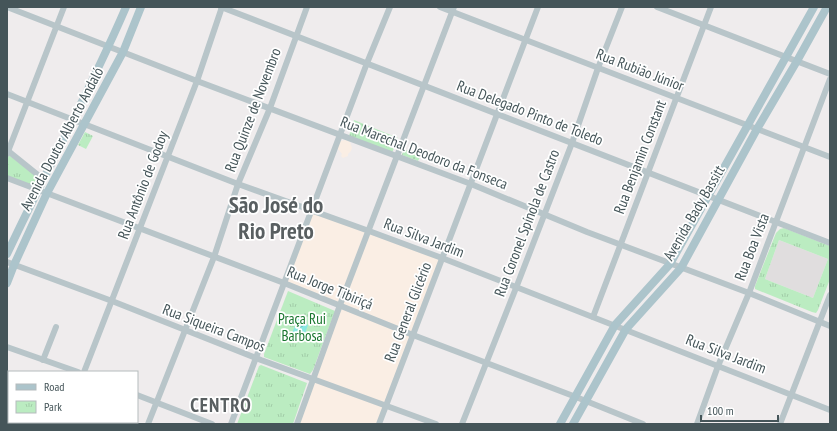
<svg xmlns="http://www.w3.org/2000/svg" width="837" height="431" font-family="'PT Sans Narrow',sans-serif">
<style>
.commercial{fill:#faeee4}
.education{fill:#e0ddde}
.grass{fill:url(#grass-dots)}
.park{fill:url(#park-tufts);fill-rule:evenodd}
.water{fill:url(#water-waves)}
.lines{fill:none;stroke-linecap:round;stroke-linejoin:round}
.minor{stroke:#b8c5c9;stroke-width:6}
.major{stroke:#acc4cb;stroke-width:8}
.labels{text-anchor:middle;stroke-width:3.5;stroke-linejoin:round;paint-order:stroke}
.street-label{font-size:15px;fill:#455559;stroke:#fff}
.park-label{font-size:15px;fill:#1a762f;stroke:#fff}
.district-label{font-size:19px;font-weight:bold;letter-spacing:1px;fill:#595f61;stroke:#fff}
.town-label{font-size:23px;font-weight:bold;fill:#595f61;stroke:#fff}
</style>
<defs>
<pattern id="grass-dots" width="8" height="8" patternUnits="userSpaceOnUse"><rect width="8" height="8" fill="#bbecc1"/><path d="M2 2h.1M6 6h.1" fill="none" stroke="#a2cca8" stroke-width="1.8" stroke-linecap="round"/></pattern>
<pattern id="park-tufts" width="24" height="20" patternUnits="userSpaceOnUse"><rect width="24" height="20" fill="#bbecc1"/><path d="M3 7l-1-3M5 7V3M7 7l1-3M15 17l-1-3M17 17v-4M19 17l1-3" fill="none" stroke="#a2cca8"/></pattern>
<pattern id="water-waves" width="16" height="10" patternUnits="userSpaceOnUse"><rect width="16" height="10" fill="#89e8e2"/><path d="M0 5q4-4 8 0t8 0" fill="none" stroke="#72bfba"/></pattern>
</defs>
<rect width="100%" height="100%" fill="#efeced"/>
<g class="commercial">
<polygon points="346,140 350,142 352,148 351,151 348,154 348,156 343,158 341,156 342,154 338,149 338,146 340,141"/>
<polygon points="312,210 440,259 377,424 298,424 343,304 285,282"/>
</g>
<polygon class="education" points="779,240 828,259 813,298 765,279"/>
<polygon class="grass" points="404,149 421,155 418,161 402,155"/>
<g class="park">
<polygon points="354,120 398,138 392,153 349,136"/>
<polygon points="85,132 93,136 86,149 78,145"/>
<polygon points="9,155 39,178 34,187 7,176 7,160"/>
<path d="M784,228L830,246V279L818,310L816,313L812,312L755,289V286L776,233L780,229ZM779,240L828,259L813,298L765,279Z"/>
<polygon points="288,291 335,311 313,370 310,374 264,357 264,354"/>
<polygon points="261,365 307,383 293,424 237,424 259,366"/>
</g>
<polygon class="water" points="296,317 303,320 303,322 308,325 303,339 291,335 296,324 294,323"/>
<g class="lines">
<g class="minor">
<polyline points="7,7 197,81 471,184 587,232 749,293 830,326"/>
<polyline points="221,7 830,243"/>
<polyline points="440,7 830,157"/>
<polyline points="657,7 830,74"/>
<polyline points="7,94 238,184 369,231 442,258 830,410"/>
<polyline points="7,150 43,179"/>
<polyline points="7,154 64,7"/>
<polyline points="7,178 284,283 413,335 576,397 643,424"/>
<polyline points="7,262 112,301 261,360 436,424"/>
<polyline points="593,317 711,7"/>
<polyline points="7,347 78,372"/>
<polyline points="43,360 56,327"/>
<polyline points="84,372 197,81 222,7"/>
<polyline points="137,395 212,424"/>
<polyline points="64,424 65,422"/>
<polyline points="148,424 214,257 238,184 270,108 307,7"/>
<polyline points="231,424 367,63 390,7"/>
<polyline points="297,424 340,305 454,7"/>
<polyline points="379,424 538,7"/>
<polyline points="462,424 516,288 572,143 598,68 622,7"/>
<polyline points="697,424 718,366 749,293 830,79"/>
<polyline points="780,424 830,295"/>
</g>
<g class="major">
<path d="M7,254C46,171 90,91 126,7"/>
<polyline points="7,283 14,265 47,193 123,52 141,7"/>
<polyline points="560,424 615,325 670,264 814,7"/>
<polyline points="573,424 626,329 681,268 757,129 797,61 827,7"/>
</g>
</g>
<g class="labels">
<g class="street-label">
<text transform="translate(640 70) rotate(21)" y="5">Rua Rubião Júnior</text>
<text transform="translate(253 110) rotate(-69)" y="5">Rua Quinze de Novembro</text>
<text transform="translate(530 113) rotate(21)" y="5">Rua Delegado Pinto de Toledo</text>
<text transform="translate(62 139) rotate(-62)" y="5">Avenida Doutor Alberto Andaló</text>
<text transform="translate(424 153) rotate(21)" y="5">Rua Marechal Deodoro da Fonseca</text>
<text transform="translate(640 157) rotate(-69)" y="5">Rua Benjamin Constant</text>
<text transform="translate(143 185) rotate(-69)" y="5">Rua Antônio de Godoy</text>
<text transform="translate(694 213) rotate(-60)" y="5">Avenida Bady Bassitt</text>
<text transform="translate(527 223) rotate(-69)" y="5">Rua Coronel Spínola de Castro</text>
<text transform="translate(424 238) rotate(21)" y="5">Rua Silva Jardim</text>
<text transform="translate(752 247) rotate(-69)" y="5">Rua Boa Vista</text>
<text transform="translate(330 288) rotate(22)" y="5">Rua Jorge Tibiriçá</text>
<text transform="translate(408 312) rotate(-69)" y="5">Rua General Glicério</text>
<text transform="translate(214 328) rotate(21)" y="5">Rua Siqueira Campos</text>
<text transform="translate(726 354) rotate(21)" y="5">Rua Silva Jardim</text>
</g>
<g class="park-label">
<text x="302" y="324">Praça Rui<tspan x="302" dy="17">Barbosa</tspan></text>
</g>
<g class="district-label">
<text x="221" y="412">CENTRO</text>
</g>
<g class="town-label">
<text x="276" y="213">São José do<tspan x="276" dy="26">Rio Preto</tspan></text>
</g>
</g>
<rect width="837" height="431" fill="none" stroke="#455559" stroke-width="16"/>
<rect x="8" y="371" width="130" height="52" fill="#ffffff" stroke="#b5bbbd"/>
<rect x="16" y="384" width="20" height="6" fill="#acc4cb" stroke="#b5bbbd"/>
<text x="44" y="391" font-size="12" fill="#455559">Road</text>
<rect x="16" y="401" width="20" height="12" fill="url(#park-tufts)" stroke="#b5bbbd"/>
<text x="44" y="411" font-size="12" fill="#455559">Park</text>
<path d="M701 415v6h77v-6" fill="none" stroke="#455559" stroke-width="2"/>
<text x="707" y="415" font-size="12" fill="#455559" stroke="#ffffff" stroke-width="3" paint-order="stroke">100 m</text>
</svg>
